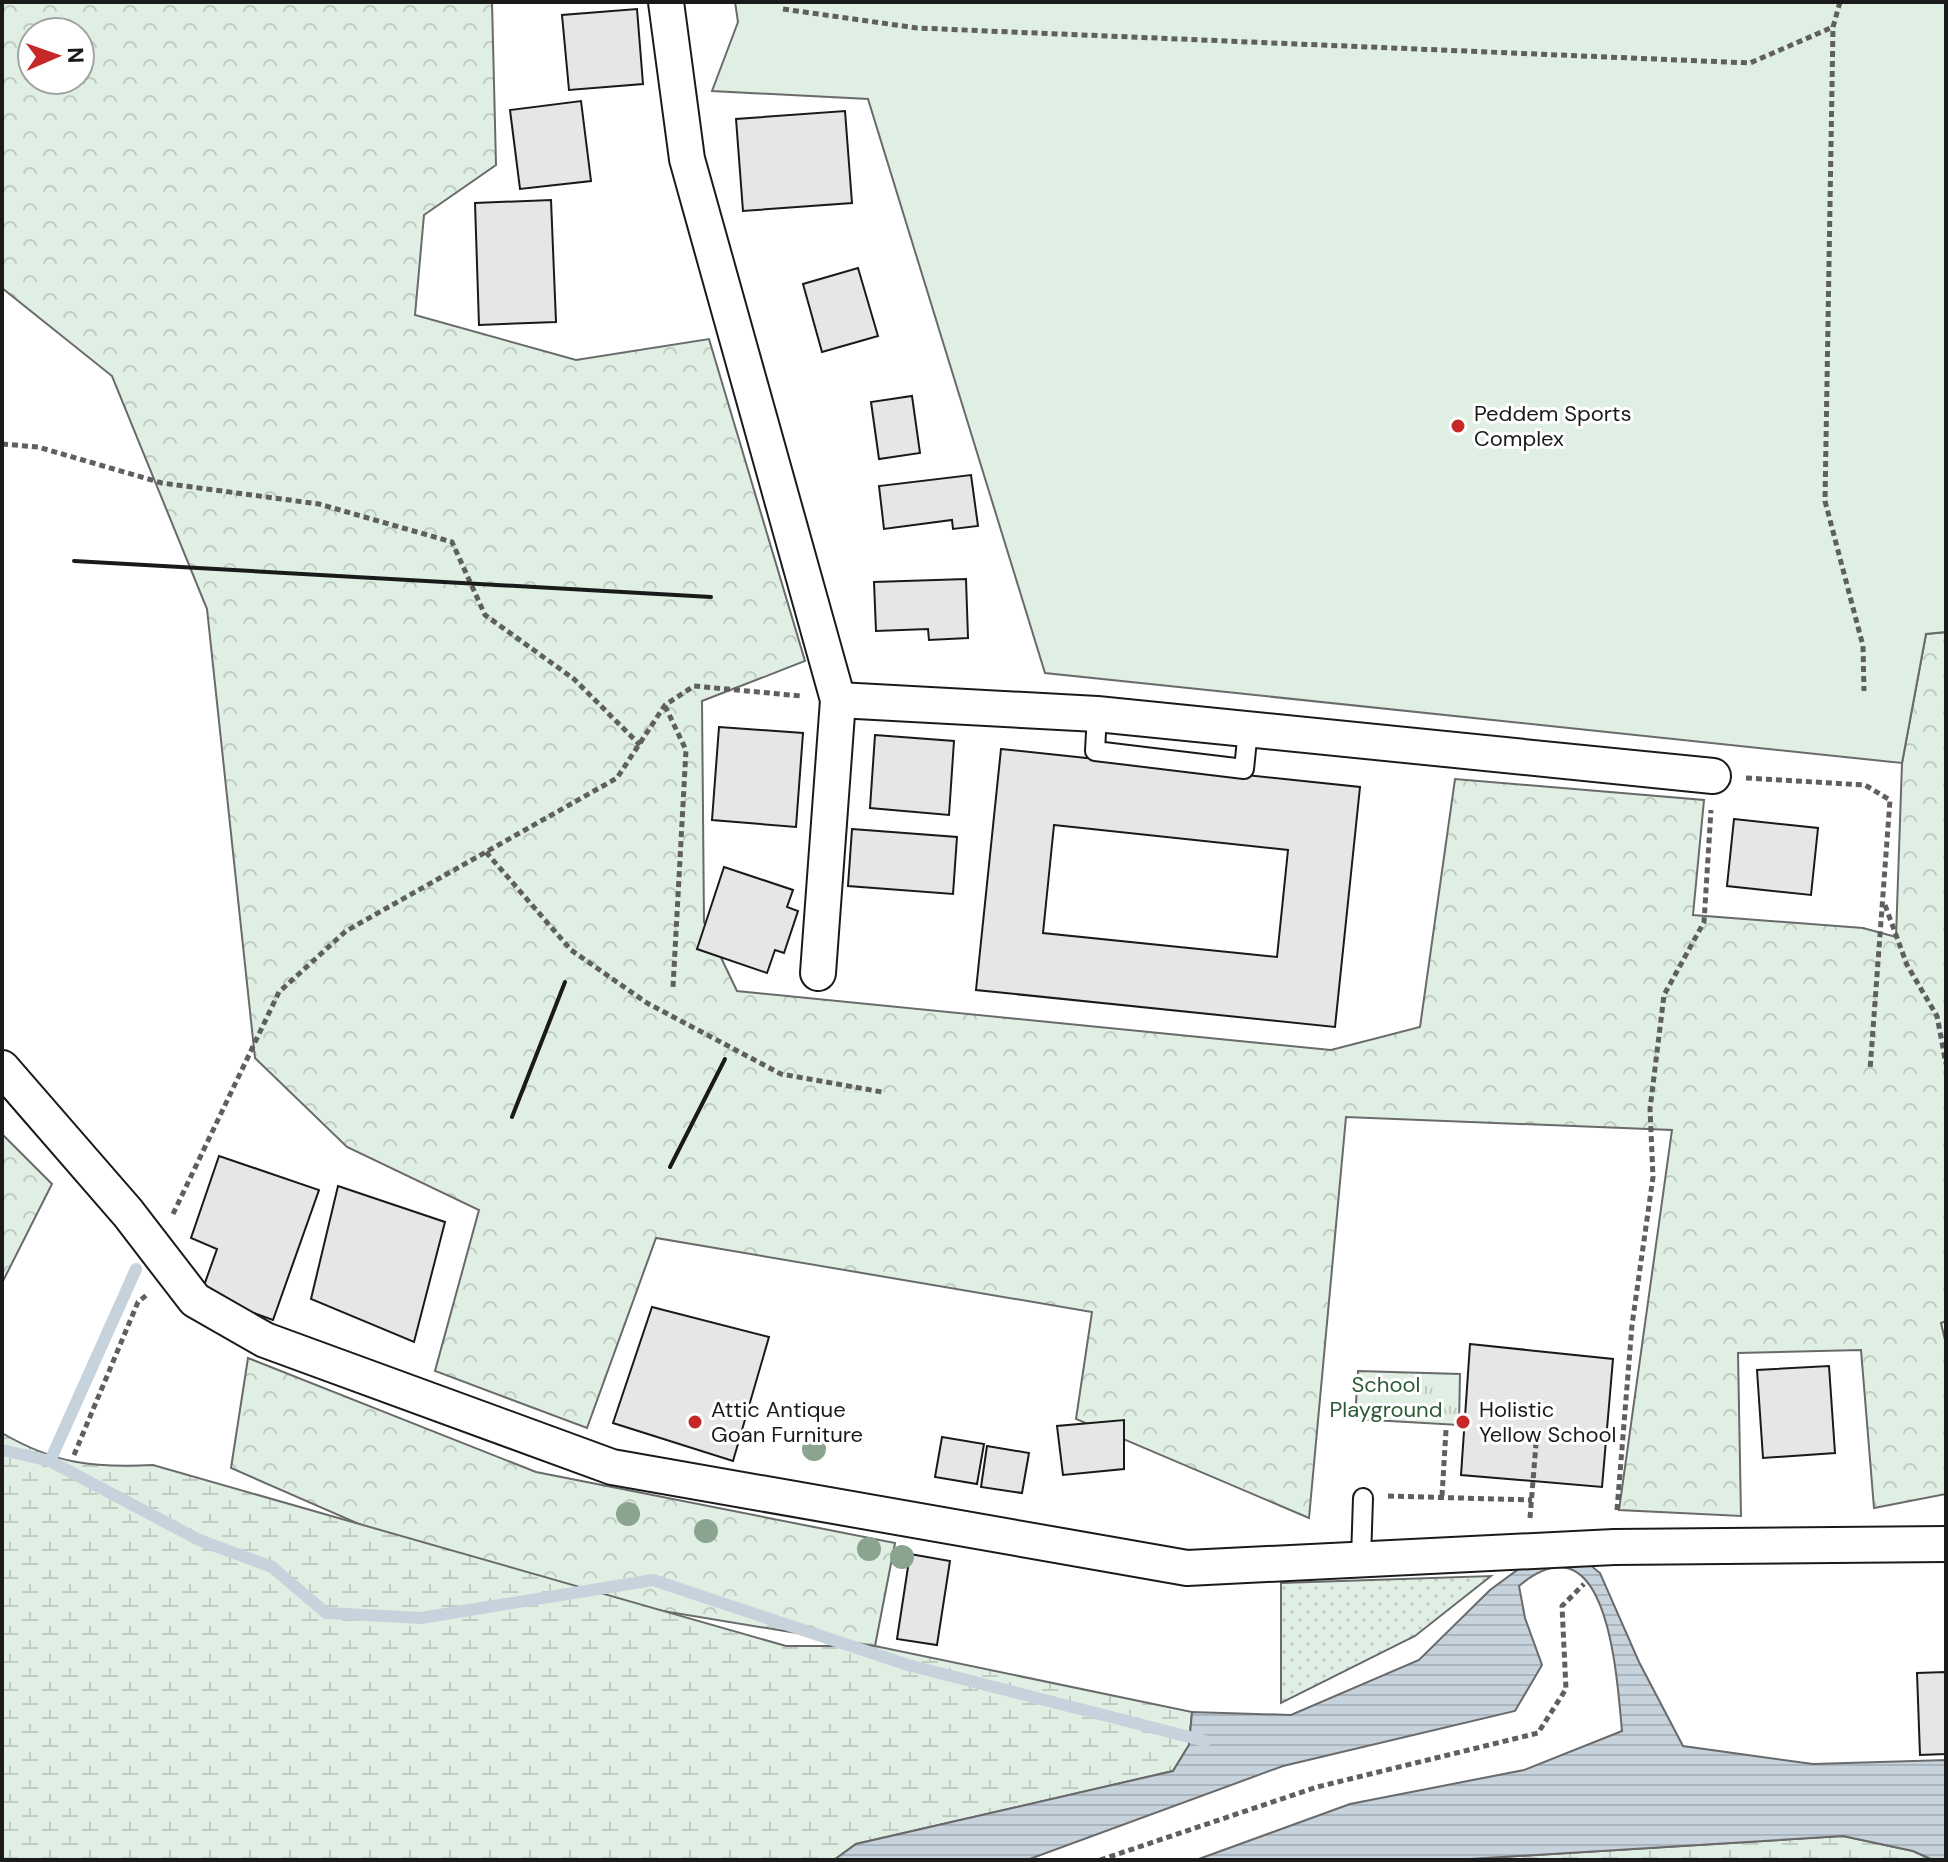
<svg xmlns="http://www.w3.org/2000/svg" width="1948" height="1862" font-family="'DM Sans',sans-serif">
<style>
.grass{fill:url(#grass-tufts);stroke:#6a6a6a;stroke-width:2}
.forest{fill:url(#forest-crowns);stroke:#6a6a6a;stroke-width:2;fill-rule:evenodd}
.wetland{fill:url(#wetland-marsh);stroke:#6a6a6a;stroke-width:2}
.garden{fill:url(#garden-dots);stroke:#6a6a6a;stroke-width:2}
.pitch{fill:#e0efe3;stroke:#6a6a6a;stroke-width:2}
.water{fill:url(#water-rules);stroke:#6a6a6a;stroke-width:2}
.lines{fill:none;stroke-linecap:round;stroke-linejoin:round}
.stream{stroke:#c6d2dc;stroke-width:12}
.building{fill:#e6e6e6;stroke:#1a1a1a;stroke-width:2;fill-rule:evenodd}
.service-casing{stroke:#1a1a1a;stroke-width:22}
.minor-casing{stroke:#1a1a1a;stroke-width:38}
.path{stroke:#5f5f5f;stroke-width:5;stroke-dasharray:6 4;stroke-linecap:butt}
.service{stroke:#fff;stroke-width:18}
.minor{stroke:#fff;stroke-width:34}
.wall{stroke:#1a1a1a;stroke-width:4}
.tree{fill:#8aa48f}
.poi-dot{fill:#c62828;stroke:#fff;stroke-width:3}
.labels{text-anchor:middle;stroke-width:6;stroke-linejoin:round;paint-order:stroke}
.poi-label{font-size:22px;fill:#1a1a1a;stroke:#fff;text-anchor:start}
.park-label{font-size:22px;fill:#2b5a34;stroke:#fff}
</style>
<defs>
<pattern id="grass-tufts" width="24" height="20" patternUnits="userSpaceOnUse" patternTransform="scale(2)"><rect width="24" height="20" fill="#e0efe3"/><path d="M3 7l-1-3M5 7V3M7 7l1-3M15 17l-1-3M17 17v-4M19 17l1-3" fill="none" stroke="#c0ccc2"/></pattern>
<pattern id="forest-crowns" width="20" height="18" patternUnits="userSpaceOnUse" patternTransform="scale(2)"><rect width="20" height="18" fill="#e0efe3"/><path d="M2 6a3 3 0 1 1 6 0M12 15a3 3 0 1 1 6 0" fill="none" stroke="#c0ccc2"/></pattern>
<pattern id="wetland-marsh" width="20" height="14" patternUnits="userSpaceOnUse" patternTransform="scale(2)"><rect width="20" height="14" fill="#e0efe3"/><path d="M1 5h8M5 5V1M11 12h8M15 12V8" fill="none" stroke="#c0ccc2"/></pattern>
<pattern id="garden-dots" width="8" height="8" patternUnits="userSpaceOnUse" patternTransform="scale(2)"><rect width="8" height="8" fill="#e0efe3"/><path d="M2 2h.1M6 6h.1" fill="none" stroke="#c0ccc2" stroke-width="1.8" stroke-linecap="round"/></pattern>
<pattern id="water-rules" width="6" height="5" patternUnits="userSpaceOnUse" patternTransform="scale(2)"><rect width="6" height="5" fill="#c6d2dc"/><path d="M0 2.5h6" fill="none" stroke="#aab4bc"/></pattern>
</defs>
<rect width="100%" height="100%" fill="#fff"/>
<polygon class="grass" points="1358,1371 1460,1374 1459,1425 1355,1419"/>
<g class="forest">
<path d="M2,2H492L496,165L424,215L415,315L576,360L709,339L805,661L702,701L704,922L737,991L1331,1050L1420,1027L1455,779L1704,800L1693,915L1863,928L1896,937L1902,763L1926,634L1946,632V1321L1941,1323L1946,1344V1494L1874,1508L1861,1350L1738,1353L1741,1516L1619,1510L1672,1130L1346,1117L1309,1518L1076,1419L1092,1312L656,1238L587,1428L435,1371L479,1210L347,1147L255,1058L207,609L112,376L2,288ZM32,32H80V80H32Z"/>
<polygon points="2,1134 52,1184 2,1283"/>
<polygon points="248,1358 536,1472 895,1543 875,1646 494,1583 231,1468"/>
</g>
<g class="wetland">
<path d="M2,1433C55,1464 94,1468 153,1465L786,1646H875L1192,1712L1189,1745L1173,1771L856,1844L834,1860H2Z"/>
<polygon points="1843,1836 1913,1851 1933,1860 1454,1860"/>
</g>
<polygon class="garden" points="1491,1576 1415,1636 1281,1703 1281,1583"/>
<polygon class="pitch" points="735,2 1946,2 1946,632 1926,634 1902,763 1045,673 868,99 712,91 738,22"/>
<path class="water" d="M1578,1555L1600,1573L1639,1662L1683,1746L1813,1764L1946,1760V1860H1933L1913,1851L1843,1836L1454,1860H1196L1350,1804L1524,1770L1622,1731C1617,1680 1609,1511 1519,1586L1525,1618L1542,1665L1515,1711L1283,1766L1027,1860H834L856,1844L1173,1771L1189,1745L1192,1712L1291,1715L1419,1660L1490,1590L1536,1556Z"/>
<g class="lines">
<g class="stream">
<polyline points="2,1450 50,1461 199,1540 272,1567 326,1613 421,1618 653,1580 908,1665 1205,1741"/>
<polyline points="50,1461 136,1269"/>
</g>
</g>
<g class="building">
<polygon points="637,9 643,84 569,90 562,15"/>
<polygon points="581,101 591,181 520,189 510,110"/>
<polygon points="845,111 852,203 743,211 736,119"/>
<polygon points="551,200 556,322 479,325 475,203"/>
<polygon points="858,268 878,336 822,352 803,284"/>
<polygon points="912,396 920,453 879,459 871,402"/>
<polygon points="971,475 978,526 953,529 952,520 884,529 879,486"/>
<polygon points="966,579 968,638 929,640 928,629 876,631 874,582"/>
<polygon points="719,727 803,733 796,827 712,820"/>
<polygon points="875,735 954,741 949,815 870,808"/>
<path d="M1001,749L1360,787L1335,1027L976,990ZM1054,825L1288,850L1277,957L1043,933Z"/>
<polygon points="1734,819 1818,828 1811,895 1727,886"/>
<polygon points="852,829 957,837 953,894 848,886"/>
<polygon points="724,867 793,890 787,907 798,911 784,953 775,950 767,973 697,949"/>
<polygon points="219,1156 319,1190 273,1320 201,1294 217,1249 191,1238"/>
<polygon points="338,1186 445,1222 414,1342 311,1299"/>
<polygon points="652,1307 769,1337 733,1461 613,1423"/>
<polygon points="1470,1344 1613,1359 1602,1487 1461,1475"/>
<polygon points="1829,1366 1835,1453 1763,1458 1757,1370"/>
<polygon points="1124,1420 1124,1469 1063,1475 1057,1426"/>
<polygon points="942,1437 984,1444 977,1484 935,1477"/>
<polygon points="987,1446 1029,1453 1022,1493 981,1487"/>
<polygon points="910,1554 950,1561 937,1645 897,1639"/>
<polygon points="1946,1672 1946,1754 1920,1755 1917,1673"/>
</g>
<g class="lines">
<g class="service-casing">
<g id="service">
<polyline points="1097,714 1095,751 1244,769 1248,730"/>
<polyline points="1361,1559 1363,1498"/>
</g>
</g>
<g class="minor-casing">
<g id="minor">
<polyline points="666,2 687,159 838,700 818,973"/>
<polyline points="838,700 1097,714 1713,776"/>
<polyline points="2,1068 128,1213 195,1300 265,1340 612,1467 1187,1568 1614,1547 1946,1544"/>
</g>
</g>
<g class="path">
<polyline points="1840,2 1833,27 1825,501 1863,646 1864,691"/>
<polyline points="783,9 917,28 1750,63 1833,27"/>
<polyline points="2,444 38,447 162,483 319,504 452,542 485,615 574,679 640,745"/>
<polyline points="665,706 686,750 673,987"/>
<polyline points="1746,778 1865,785 1890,800 1870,1070"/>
<polyline points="486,852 571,950 647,1003 781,1074 882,1092"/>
<polyline points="1885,905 1907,965 1937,1016 1946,1064"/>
<polyline points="173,1214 279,992 346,931 617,778 665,705 694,686 801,696"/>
<polyline points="74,1455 138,1302 148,1294"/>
<polyline points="1388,1496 1532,1500"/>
<polyline points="1442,1496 1446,1430"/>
<polyline points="1617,1510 1632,1325 1653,1177 1650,1109 1664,995 1704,922 1711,810"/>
<polyline points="1530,1518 1536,1444"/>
<polyline points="1100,1860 1317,1787 1538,1733 1566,1689 1562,1606 1584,1584"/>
</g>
<use href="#service" class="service"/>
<use href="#minor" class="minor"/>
<g class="wall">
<polyline points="74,561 711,597"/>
<polyline points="512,1117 565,982"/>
<polyline points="670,1167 725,1059"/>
</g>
</g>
<g class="tree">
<circle cx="814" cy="1449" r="12"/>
<circle cx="628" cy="1514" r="12"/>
<circle cx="706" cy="1531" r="12"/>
<circle cx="869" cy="1549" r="12"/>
<circle cx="902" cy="1557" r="12"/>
</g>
<g class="poi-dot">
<circle cx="1458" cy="426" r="8"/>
<circle cx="695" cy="1422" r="8"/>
<circle cx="1463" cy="1422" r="8"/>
</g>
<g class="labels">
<g class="poi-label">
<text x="1474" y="421">Peddem Sports<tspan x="1474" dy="25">Complex</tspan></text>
<text x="711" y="1417">Attic Antique<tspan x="711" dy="25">Goan Furniture</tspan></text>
<text x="1479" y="1417">Holistic<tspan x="1479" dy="25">Yellow School</tspan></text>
</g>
<g class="park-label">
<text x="1386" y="1392">School<tspan x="1386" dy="25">Playground</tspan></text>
</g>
</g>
<rect width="1948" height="1862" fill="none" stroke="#1a1a1a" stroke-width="8"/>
<g transform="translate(56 56) rotate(88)"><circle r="38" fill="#ffffff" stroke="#a3a3a3" stroke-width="2"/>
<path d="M0-6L14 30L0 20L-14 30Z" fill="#c62828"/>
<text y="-12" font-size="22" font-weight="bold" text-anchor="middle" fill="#1a1a1a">N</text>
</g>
</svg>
